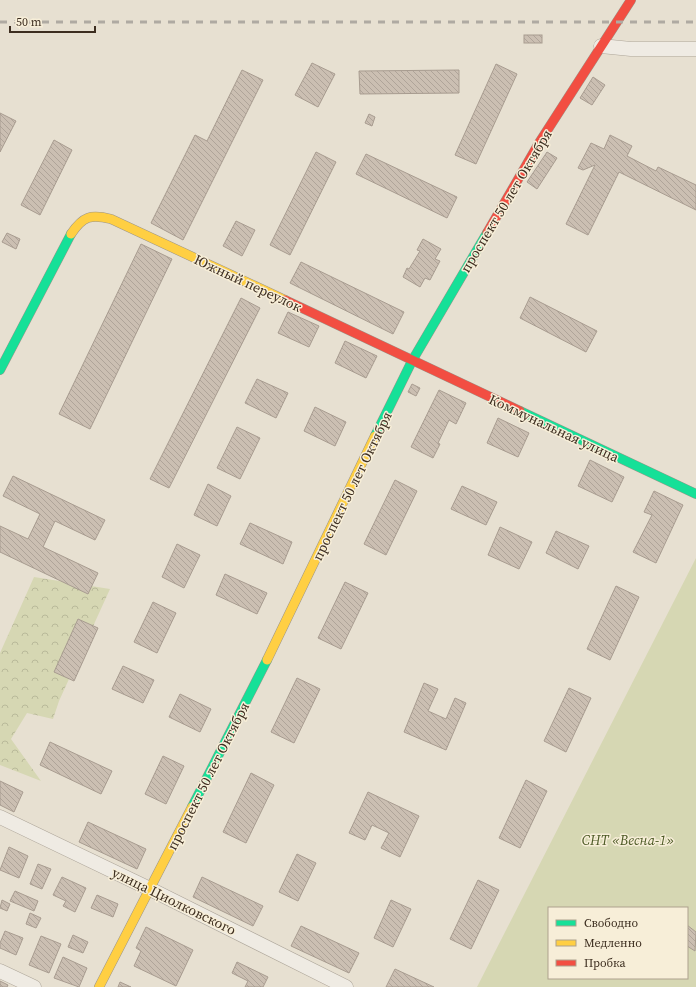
<svg xmlns="http://www.w3.org/2000/svg" width="696" height="987" font-family="'Source Serif 4',serif">
<style>
.green{fill:#d6d7b3;fill-rule:evenodd}
.forest{fill:url(#forest-crowns)}
.building{fill:url(#building-back-hatch);stroke:#a89c90}
.lines{fill:none;stroke-linecap:round;stroke-linejoin:round}
.street-casing{stroke:#ada599;stroke-width:15}
.fast-casing{stroke:#9c958a;stroke-width:10}
.slow-casing{stroke:#9c958a;stroke-width:10}
.jam-casing{stroke:#9c958a;stroke-width:10}
.street{stroke:#efebe3;stroke-width:14}
.fast{stroke:#16e098;stroke-width:9}
.slow{stroke:#ffcf43;stroke-width:9}
.jam{stroke:#f24e42;stroke-width:9}
.rail{stroke:#afaaa2;stroke-width:3;stroke-dasharray:7 7;stroke-linecap:butt}
.labels{text-anchor:middle;stroke-width:3;stroke-linejoin:round;paint-order:stroke}
.street-label{font-size:14px;fill:#3d2e20;stroke:#f7eed8}
.park-label{font-size:14px;font-style:italic;fill:#4d5a26;stroke:#f7eed8}
</style>
<defs>
<pattern id="forest-crowns" width="20" height="18" patternUnits="userSpaceOnUse"><rect width="20" height="18" fill="#d6d7b3"/><path d="M2 6a3 3 0 1 1 6 0M12 15a3 3 0 1 1 6 0" fill="none" stroke="#b9b99a"/></pattern>
<pattern id="building-back-hatch" width="6" height="6" patternUnits="userSpaceOnUse"><rect width="6" height="6" fill="#cbbfb2"/><path d="M-1 5l2 2M0 0l6 6M5-1l2 2" fill="none" stroke="#afa499"/></pattern>
</defs>
<rect width="100%" height="100%" fill="#e7e0d1"/>
<path class="green" d="M696,558V987H477ZM549,908H687V978H549Z"/>
<polygon class="forest" points="34,577 110,589 59,701 53,719 27,713 11,739 41,781 0,765 0,653"/>
<g class="building">
<rect x="524" y="35" width="18" height="8"/>
<polygon points="312,63 335,74 318,107 295,95"/>
<polygon points="496,64 517,74 476,164 455,155"/>
<polygon points="242,70 263,80 183,240 151,223 195,135 207,141"/>
<polygon points="459,70 459,93 360,94 359,71"/>
<polygon points="593,77 605,85 592,105 580,98"/>
<polygon points="0,113 16,121 0,152"/>
<polygon points="369,114 375,117 372,126 365,123"/>
<polygon points="610,135 632,146 627,156 656,171 658,167 696,185 696,210 619,172 588,235 566,224 595,165 583,170 578,168 591,143 604,149"/>
<polygon points="54,140 72,150 40,215 21,205"/>
<polygon points="316,152 336,162 290,255 270,245"/>
<polygon points="547,152 557,158 537,189 527,182"/>
<polygon points="366,154 457,197 447,218 356,174"/>
<polygon points="236,221 255,230 242,256 223,246"/>
<polygon points="7,233 20,239 16,249 2,242"/>
<polygon points="423,239 441,249 435,259 440,261 430,280 425,278 420,287 403,277 407,268 409,269 420,251 417,250"/>
<polygon points="141,244 172,259 90,429 59,414"/>
<polygon points="301,262 404,312 393,334 290,283"/>
<polygon points="530,297 597,331 586,352 520,318"/>
<polygon points="241,298 260,308 169,488 150,479"/>
<polygon points="288,312 319,326 309,347 278,333"/>
<polygon points="345,341 377,356 366,378 335,363"/>
<polygon points="257,379 288,393 276,418 245,403"/>
<polygon points="412,384 420,388 416,396 408,392"/>
<polygon points="439,390 466,403 456,424 449,420 438,443 440,444 433,458 411,447"/>
<polygon points="315,407 346,422 335,446 304,431"/>
<polygon points="498,418 529,433 518,457 487,443"/>
<polygon points="237,427 260,438 240,479 217,468"/>
<polygon points="590,460 624,477 612,502 578,486"/>
<polygon points="13,476 105,520 95,540 55,521 43,547 98,573 88,594 0,552 0,526 28,539 40,514 3,496"/>
<polygon points="395,480 417,491 386,555 364,544"/>
<polygon points="208,484 231,496 217,526 194,515"/>
<polygon points="462,486 497,502 486,525 451,509"/>
<polygon points="654,491 683,505 656,563 633,552 652,515 644,512"/>
<polygon points="250,523 292,542 283,564 240,544"/>
<polygon points="500,527 532,542 519,569 488,555"/>
<polygon points="556,531 589,546 578,569 546,553"/>
<polygon points="177,544 200,555 184,588 162,577"/>
<polygon points="225,574 267,593 257,614 216,595"/>
<polygon points="345,582 368,593 341,649 318,638"/>
<polygon points="616,586 639,597 610,660 587,649"/>
<polygon points="153,602 176,613 157,653 134,642"/>
<polygon points="78,619 98,628 74,681 54,672"/>
<polygon points="123,666 154,680 143,703 112,689"/>
<polygon points="297,678 320,689 294,743 271,732"/>
<polygon points="424,683 438,689 428,711 446,719 455,698 466,703 446,750 404,732"/>
<polygon points="569,688 591,698 566,752 544,741"/>
<polygon points="180,694 211,709 200,732 169,717"/>
<polygon points="50,742 112,771 101,794 40,765"/>
<polygon points="163,756 184,766 166,804 145,794"/>
<polygon points="251,773 274,785 246,843 223,832"/>
<polygon points="526,780 547,791 520,848 499,838"/>
<polygon points="0,781 23,792 14,812 0,805"/>
<polygon points="368,792 419,816 400,857 381,848 389,833 372,825 365,840 349,833"/>
<polygon points="88,822 146,849 137,869 79,842"/>
<polygon points="9,847 28,856 19,878 0,870"/>
<polygon points="297,854 316,863 298,901 279,892"/>
<polygon points="38,864 51,869 42,889 30,884"/>
<polygon points="62,877 86,888 75,912 63,906 66,901 53,895"/>
<polygon points="202,877 263,906 253,926 193,897"/>
<polygon points="478,880 499,890 471,949 450,939"/>
<polygon points="15,891 38,901 34,911 10,901"/>
<polygon points="97,895 118,904 113,917 91,908"/>
<polygon points="2,900 10,904 7,911 0,908"/>
<polygon points="391,900 411,909 393,947 374,938"/>
<polygon points="30,913 41,918 36,928 26,924"/>
<polygon points="687,925 696,932 695,951 687,946"/>
<polygon points="301,926 359,953 349,973 291,946"/>
<polygon points="146,927 193,950 176,986 134,966 141,951 136,948"/>
<polygon points="5,931 23,938 16,955 0,948 0,943"/>
<polygon points="73,935 88,942 83,953 68,947"/>
<polygon points="41,936 61,944 49,973 29,965"/>
<polygon points="63,957 87,968 79,987 54,978"/>
<polygon points="237,962 268,977 263,987 245,987 248,981 232,973"/>
<polygon points="395,969 434,987 386,987"/>
<polygon points="0,981 8,985 7,987 0,987"/>
<polygon points="120,982 131,987 118,987"/>
</g>
<g class="lines">
<g class="street-casing">
<g id="street">
<polyline points="601,46 631,49 696,49"/>
<polyline points="0,817 150,889 346,987"/>
<polyline points="0,971 34,987"/>
</g>
</g>
<g class="fast-casing">
<g id="fast">
<polyline points="0,370 71,234"/>
<polyline points="520,411 696,494"/>
<polyline points="375,436 412,361 487,233"/>
<polyline points="192,807 267,660"/>
</g>
</g>
<g class="slow-casing">
<g id="slow">
<path d="M71,234C83,216 91,214 111,219L285,300"/>
<polyline points="267,660 375,436"/>
<polyline points="99,987 192,807"/>
</g>
</g>
<g class="jam-casing">
<g id="jam">
<polyline points="487,233 539,143 631,0"/>
<polyline points="285,300 520,411"/>
</g>
</g>
<use href="#street" class="street"/>
<use href="#fast" class="fast"/>
<use href="#slow" class="slow"/>
<use href="#jam" class="jam"/>
<polyline class="rail" points="0,22 696,22"/>
</g>
<g class="labels">
<g class="street-label">
<text transform="translate(506 201) rotate(-59)" y="5">проспект 50 лет Октября</text>
<text transform="translate(248 283) rotate(25)" y="5">Южный переулок</text>
<text transform="translate(554 428) rotate(25)" y="5">Коммунальная улица</text>
<text transform="translate(352 486) rotate(-64)" y="5">проспект 50 лет Октября</text>
<text transform="translate(208 776) rotate(-63)" y="5">проспект 50 лет Октября</text>
<text transform="translate(174 901) rotate(26)" y="5">улица Циолковского</text>
</g>
<g class="park-label">
<text x="628" y="845">СНТ «Весна-1»</text>
</g>
</g>
<rect x="548" y="907" width="140" height="72" fill="#f7eed8" stroke="#ada18e"/>
<rect x="556" y="920" width="20" height="6" fill="#16e098" stroke="#ada18e"/>
<text x="584" y="927" font-size="12" fill="#3d2e20">Свободно</text>
<rect x="556" y="940" width="20" height="6" fill="#ffcf43" stroke="#ada18e"/>
<text x="584" y="947" font-size="12" fill="#3d2e20">Медленно</text>
<rect x="556" y="960" width="20" height="6" fill="#f24e42" stroke="#ada18e"/>
<text x="584" y="967" font-size="12" fill="#3d2e20">Пробка</text>
<path d="M10 26v6h85v-6" fill="none" stroke="#3d2e20" stroke-width="2"/>
<text x="16" y="26" font-size="12" fill="#3d2e20" stroke="#f7eed8" stroke-width="3" paint-order="stroke">50 m</text>
</svg>
